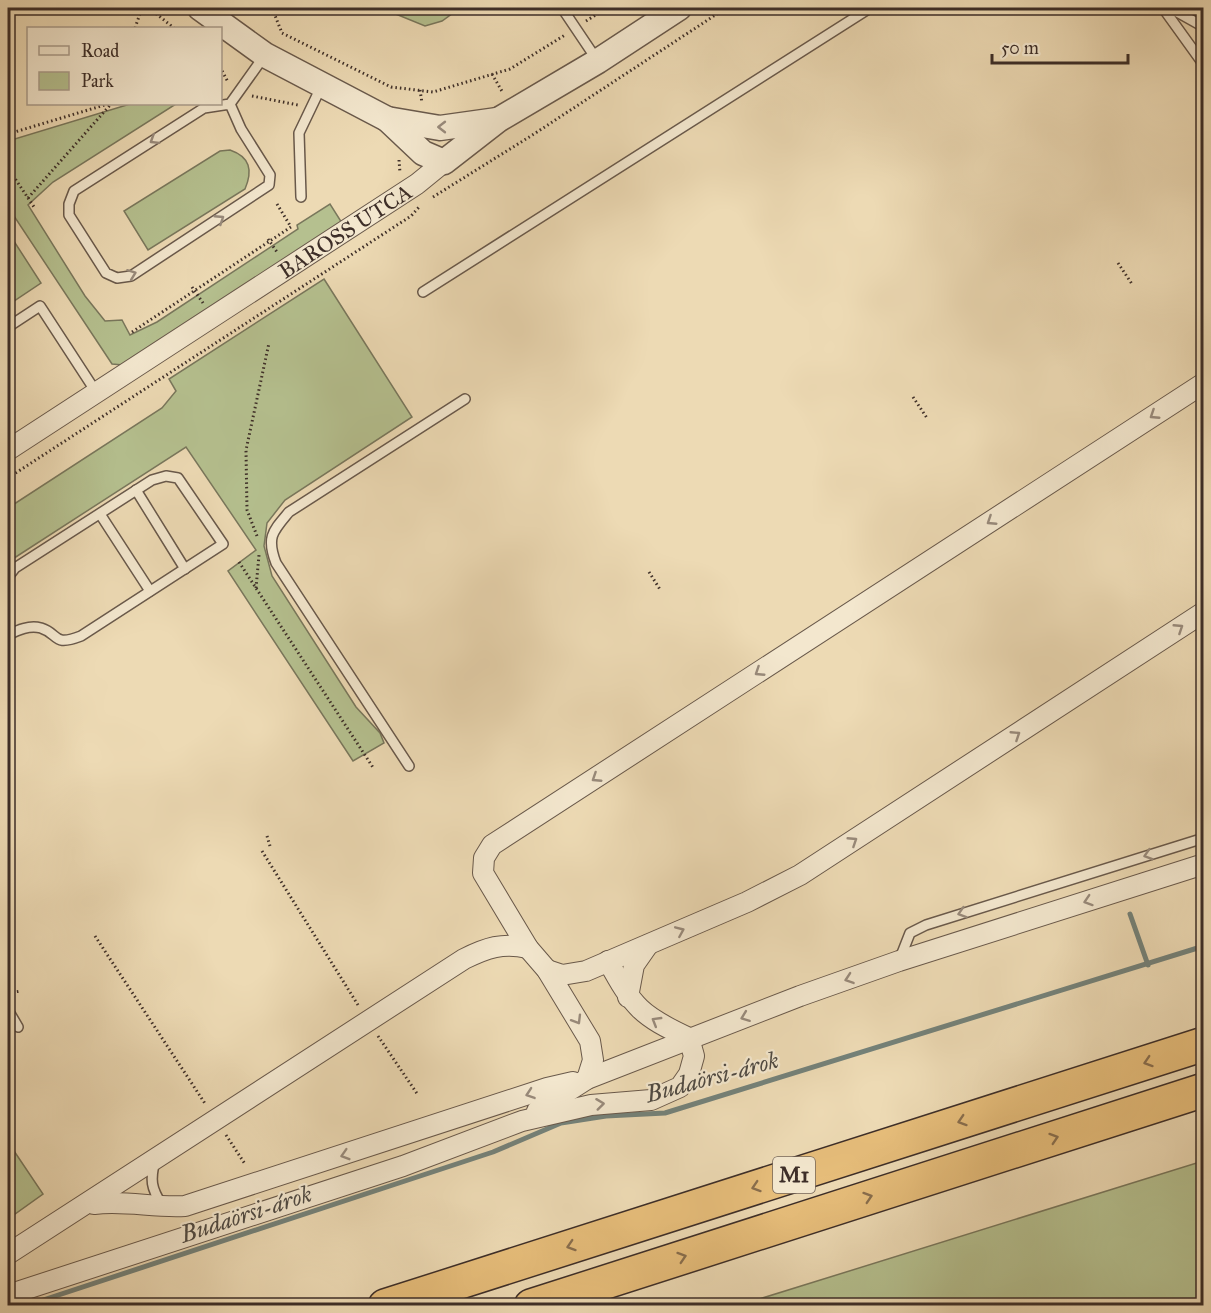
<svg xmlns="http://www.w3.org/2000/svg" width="1211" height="1313" font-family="'IM FELL Great Primer',serif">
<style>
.green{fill:#b5c08f;stroke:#79775c;stroke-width:1.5}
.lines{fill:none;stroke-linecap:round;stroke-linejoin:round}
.stream{stroke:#74827a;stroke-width:5}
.service-casing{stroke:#69594b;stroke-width:12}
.minor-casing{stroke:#69594b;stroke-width:22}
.tertiary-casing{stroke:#69594b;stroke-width:27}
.motorway-casing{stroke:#3d2e28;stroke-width:36}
.path{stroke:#3d2e28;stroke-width:3;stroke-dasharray:1.5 3;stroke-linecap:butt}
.service{stroke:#f3e7ce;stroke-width:9}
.minor{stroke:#f3e7ce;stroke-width:20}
.tertiary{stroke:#f3e7ce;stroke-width:24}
.motorway{stroke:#e6bd7a;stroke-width:33}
.oneway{stroke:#988a7b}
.oneway2{stroke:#896e4d}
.labels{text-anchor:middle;stroke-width:4.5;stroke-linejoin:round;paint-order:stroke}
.shield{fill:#f3e7ce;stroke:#74665a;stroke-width:1.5}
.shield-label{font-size:21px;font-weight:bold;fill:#3d2e28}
.street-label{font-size:22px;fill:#3d2e28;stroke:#f3e7ce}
.water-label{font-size:24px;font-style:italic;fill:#4f4a43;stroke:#f3e7ce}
</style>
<rect width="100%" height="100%" fill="#eddab4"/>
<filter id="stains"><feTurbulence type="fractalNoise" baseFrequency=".00333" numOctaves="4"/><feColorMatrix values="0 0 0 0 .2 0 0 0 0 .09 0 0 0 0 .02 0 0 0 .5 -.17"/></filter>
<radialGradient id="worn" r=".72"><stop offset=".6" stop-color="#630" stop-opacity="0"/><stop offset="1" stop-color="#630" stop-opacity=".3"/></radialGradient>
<g class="green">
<polygon points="381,8 460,8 442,21 425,26"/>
<polygon points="130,104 176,104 53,182 28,205 85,296 105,321 122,320 130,335 157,322 298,229 297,225 330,204 342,223 123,365 112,364 8,207 8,141"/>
<path d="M230,150C250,157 253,170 245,189L148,250L124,211L220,151Z"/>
<polygon points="8,232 41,283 8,305"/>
<polygon points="324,279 412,417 285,500 267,523 264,546 272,576 356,707 380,733 384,743 353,761 228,571 256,550 186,447 8,562 8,508 162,408 176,391 169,379"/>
<polygon points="8,1142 43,1194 8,1219"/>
<polygon points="1203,1161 1203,1305 740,1305"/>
</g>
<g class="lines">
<g class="stream">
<polyline points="1130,914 1148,965"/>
<polyline points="25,1306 493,1152 561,1123 606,1116 665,1113 1204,946"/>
</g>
<g class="service-casing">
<g id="service">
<polyline points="562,8 597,60"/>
<polyline points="1163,8 1204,65"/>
<polyline points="1170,8 1204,27"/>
<polyline points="230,104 241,129 270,175 269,185 131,276 117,278 106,273 69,215 69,204 74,191 204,108 230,104 265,55"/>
<polyline points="301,197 299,133 321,87"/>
<polyline points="423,292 870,8"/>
<polyline points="8,327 40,306 96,392"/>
<polyline points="136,490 185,569"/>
<polyline points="100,514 150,591"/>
<path d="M8,577L15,568L152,480L166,476L178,478L223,544L81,636C52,647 60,634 41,628C29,625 18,630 8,635"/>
<path d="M409,766L276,563C266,537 273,531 289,512L465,399"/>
<polyline points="899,961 910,933 926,925 1204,838"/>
<polyline points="8,1010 18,1027"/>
<path d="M155,1160C150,1180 151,1188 162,1205"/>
</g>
</g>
<g class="minor-casing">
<g id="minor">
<path id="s1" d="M8,450L417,184L444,162"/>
<path d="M608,961C633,1007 641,1016 689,1038"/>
<polyline points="547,970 562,975 586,971 747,902 800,875 1204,612"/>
<polyline points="628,997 634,965 648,945"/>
<polyline points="587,1079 593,1060 590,1041 547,970 528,948 483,873 484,858 492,845 1204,383"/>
<polyline points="537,1111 587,1079 800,996 899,961 1204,864"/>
<path d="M94,1204C125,1200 154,1208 185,1206L547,1088L573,1082"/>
<path d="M8,1254L464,959C486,948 503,942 528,948"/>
<polyline points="8,1295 403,1166 522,1121 591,1105 651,1100 680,1087 689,1074 694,1056 689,1038"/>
</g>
</g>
<g class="tertiary-casing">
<g id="tertiary">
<polyline points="200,8 265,55 387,119 423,153 444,162 498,120 598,61 679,8"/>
<polyline points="387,119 440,128 497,120"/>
</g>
</g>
<g class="motorway-casing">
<g id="motorway">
<polyline points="385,1306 1204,1044"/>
<polyline points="531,1306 1204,1090"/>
</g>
</g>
<g class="path">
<polyline points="149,8 174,28"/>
<polyline points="272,8 282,33 391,87 433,92 510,69 565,35"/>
<polyline points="586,21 607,8"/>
<polyline points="135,28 142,8"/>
<polyline points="220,67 228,82"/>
<polyline points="492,74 503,93"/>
<polyline points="420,90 422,103"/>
<polyline points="252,96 298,105"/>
<polyline points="8,134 108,104"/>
<polyline points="399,160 400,173"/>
<polyline points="8,168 34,207"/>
<polyline points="433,197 534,134 726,8"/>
<polyline points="28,198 111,104"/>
<polyline points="268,239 277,252"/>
<polyline points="1118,263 1132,284"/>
<polyline points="192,287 203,303"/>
<polyline points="132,332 291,227 277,204"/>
<polyline points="913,397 927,418"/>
<polyline points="8,478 411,216 420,206"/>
<polyline points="257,536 247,510 246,450 269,343"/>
<polyline points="239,562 374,769"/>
<polyline points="649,572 661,591"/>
<polyline points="256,588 259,555"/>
<polyline points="267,836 270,846"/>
<polyline points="262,851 358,1005"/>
<polyline points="95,936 206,1105"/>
<polyline points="8,993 21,991"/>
<polyline points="378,1036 418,1095"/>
<polyline points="226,1135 245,1164"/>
</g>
<use href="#service" class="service"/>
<use href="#minor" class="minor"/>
<use href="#tertiary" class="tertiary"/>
<use href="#motorway" class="motorway"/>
</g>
<defs><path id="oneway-chevron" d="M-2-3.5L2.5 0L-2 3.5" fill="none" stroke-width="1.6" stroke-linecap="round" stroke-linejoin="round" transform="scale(1.5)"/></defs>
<g class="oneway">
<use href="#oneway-chevron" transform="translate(442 127) rotate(180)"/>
<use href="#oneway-chevron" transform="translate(154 140) rotate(148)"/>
<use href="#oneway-chevron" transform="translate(220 219) rotate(-33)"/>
<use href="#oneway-chevron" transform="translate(132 274) rotate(-21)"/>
<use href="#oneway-chevron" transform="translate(1154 415) rotate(147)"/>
<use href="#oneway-chevron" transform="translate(991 521) rotate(147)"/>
<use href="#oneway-chevron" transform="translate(1179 628) rotate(-33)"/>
<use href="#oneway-chevron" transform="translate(759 672) rotate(147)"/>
<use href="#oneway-chevron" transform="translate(1016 735) rotate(-33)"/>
<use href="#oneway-chevron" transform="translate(596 778) rotate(147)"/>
<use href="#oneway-chevron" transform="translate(853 841) rotate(-33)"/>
<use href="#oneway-chevron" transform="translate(1148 855) rotate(163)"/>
<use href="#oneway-chevron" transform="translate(1088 901) rotate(162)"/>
<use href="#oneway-chevron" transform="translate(962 913) rotate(163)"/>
<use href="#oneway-chevron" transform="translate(680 931) rotate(-23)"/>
<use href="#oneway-chevron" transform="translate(849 979) rotate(161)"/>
<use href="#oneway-chevron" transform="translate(745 1017) rotate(159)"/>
<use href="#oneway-chevron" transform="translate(577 1020) rotate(59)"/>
<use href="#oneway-chevron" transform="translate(656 1021) rotate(-149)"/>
<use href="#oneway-chevron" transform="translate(530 1094) rotate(161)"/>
<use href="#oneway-chevron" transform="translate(600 1104) rotate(-7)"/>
<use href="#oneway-chevron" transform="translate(345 1155) rotate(163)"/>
</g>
<g class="oneway2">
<use href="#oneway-chevron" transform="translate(1148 1062) rotate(162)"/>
<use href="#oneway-chevron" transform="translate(962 1121) rotate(162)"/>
<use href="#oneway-chevron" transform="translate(1054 1138) rotate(-18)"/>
<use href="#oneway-chevron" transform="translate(756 1187) rotate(162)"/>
<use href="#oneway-chevron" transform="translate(868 1197) rotate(-18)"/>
<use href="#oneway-chevron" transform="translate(571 1246) rotate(162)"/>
<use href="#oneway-chevron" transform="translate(682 1257) rotate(-18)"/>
</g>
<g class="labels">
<rect class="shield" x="773" y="1157" width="42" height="36" rx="4.5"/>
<g class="shield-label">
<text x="794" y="1182">M1</text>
</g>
<g class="street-label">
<text dy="8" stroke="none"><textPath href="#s1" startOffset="402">BAROSS UTCA</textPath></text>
</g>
<g class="water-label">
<text transform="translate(712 1077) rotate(-15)" y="8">Budaörsi-árok</text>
<text transform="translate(246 1214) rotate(-18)" y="8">Budaörsi-árok</text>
</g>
</g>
<rect width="1211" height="1313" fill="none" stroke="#eddab4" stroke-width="30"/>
<rect x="9" y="9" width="1193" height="1295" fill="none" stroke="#3d2e28" stroke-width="3"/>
<rect x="15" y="15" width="1181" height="1283" fill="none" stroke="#3d2e28" stroke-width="1.5"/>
<rect x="27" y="27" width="195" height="78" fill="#f3e7ce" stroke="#aa9d8c" stroke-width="1.5"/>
<rect x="39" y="46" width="30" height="9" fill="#f3e7ce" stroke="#aa9d8c" stroke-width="1.5"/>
<text x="81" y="57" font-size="18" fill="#3d2e28">Road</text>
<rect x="39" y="72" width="30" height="18" fill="#b5c08f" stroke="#aa9d8c" stroke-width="1.5"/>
<text x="81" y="87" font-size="18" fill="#3d2e28">Park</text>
<path d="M992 54v9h136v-9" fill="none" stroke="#3d2e28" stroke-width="3"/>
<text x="1001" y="54" font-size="18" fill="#3d2e28" stroke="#f3e7ce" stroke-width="4.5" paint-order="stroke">50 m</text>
<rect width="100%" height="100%" filter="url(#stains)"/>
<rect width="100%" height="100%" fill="url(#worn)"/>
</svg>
